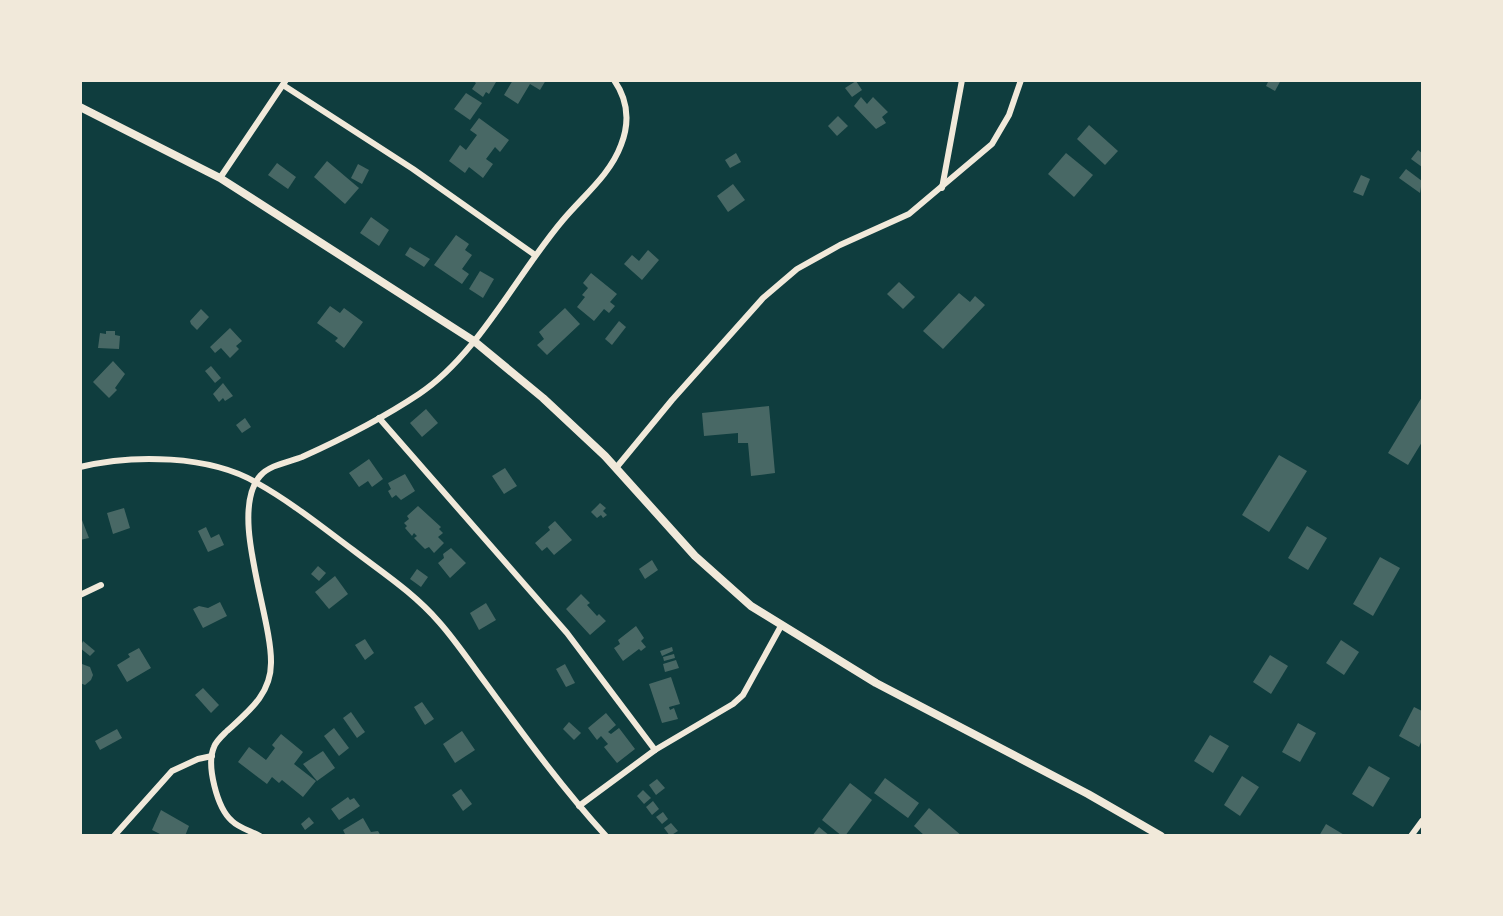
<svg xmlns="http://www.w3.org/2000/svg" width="1503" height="916" font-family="'Titillium Web',sans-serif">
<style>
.building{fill:#486865}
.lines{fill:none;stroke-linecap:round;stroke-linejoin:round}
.minor{stroke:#f1e9da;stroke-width:6}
.tertiary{stroke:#f1e9da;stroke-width:8}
</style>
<rect width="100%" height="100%" fill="#0f3d3e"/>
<g class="building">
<polygon points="472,80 494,80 496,82 489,94 486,92 483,97 472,89 476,83"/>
<polygon points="513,80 546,80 540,90 530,84 518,104 504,95"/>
<polygon points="1269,80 1281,80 1275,91 1266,86"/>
<polygon points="856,81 862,90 852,97 845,88"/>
<polygon points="466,93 482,103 470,120 454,109"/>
<polygon points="861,97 867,104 873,97 888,112 882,117 886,123 876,129 854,106"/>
<polygon points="838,116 848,126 837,136 828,126"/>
<polygon points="479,118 509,140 500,152 495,147 486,159 493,164 483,178 469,167 465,173 449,161 460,145 466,150 477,135 470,130"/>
<polygon points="1089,125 1118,151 1105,165 1077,139"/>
<polygon points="1418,150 1422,153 1422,167 1411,159"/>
<polygon points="736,153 741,162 730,168 725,160"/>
<polygon points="1066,153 1093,175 1074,197 1048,174"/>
<polygon points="327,161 359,188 345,204 314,177"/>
<polygon points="277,163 296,177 288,189 268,175"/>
<polygon points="358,164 369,170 362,184 351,178"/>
<polygon points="1406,169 1422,181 1420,193 1399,178"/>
<polygon points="1361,175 1370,179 1363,196 1353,192"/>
<polygon points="733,184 745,200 728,212 717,196"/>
<polygon points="371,217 389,230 379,246 360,233"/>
<polygon points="456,235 469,244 465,250 472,255 462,269 469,274 462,284 434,265"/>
<polygon points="410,247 430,259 424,267 405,255"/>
<polygon points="648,250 659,260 642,280 624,264 632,255 639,261"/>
<polygon points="480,271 494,279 483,298 469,289"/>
<polygon points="591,273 617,294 610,302 615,306 609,313 604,309 594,321 577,307 585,297 582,295 588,288 583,283"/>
<polygon points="899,282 915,297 903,309 887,294"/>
<polygon points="959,293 970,302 975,296 985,305 943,349 923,331"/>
<polygon points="330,306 340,313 344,308 363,322 344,348 335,341 338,338 317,323"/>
<polygon points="565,308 580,324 547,355 537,345 544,339 539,332"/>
<polygon points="201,309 209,317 197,330 191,324 190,321"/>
<polygon points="619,321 626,327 612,345 605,339"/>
<polygon points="230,328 242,341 236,346 239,349 230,358 221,348 215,353 210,347"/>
<polygon points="106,331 115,331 115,335 120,336 119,349 98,348 100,333 106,334"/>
<polygon points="113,361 125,374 115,388 117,390 109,398 93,382"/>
<polygon points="211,366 221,378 215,383 205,371"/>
<polygon points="223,383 233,396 225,401 223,398 219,402 213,394"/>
<polygon points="1422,397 1422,442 1408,465 1388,453"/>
<polygon points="769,406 775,473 751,476 748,443 738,443 738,433 704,436 702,413"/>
<polygon points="426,409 438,423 422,437 410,423"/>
<polygon points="245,418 251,427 242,433 236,425"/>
<polygon points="1279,455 1307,471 1269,532 1242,515"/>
<polygon points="369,459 383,479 372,487 368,481 359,487 349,473"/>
<polygon points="505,468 517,486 504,494 492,476"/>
<polygon points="405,474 415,491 401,500 396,495 392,498 388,491 391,489 388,483"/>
<polygon points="600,503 606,508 603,511 607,515 603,518 601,515 597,518 591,512"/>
<polygon points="418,506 441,527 439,529 443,533 438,537 444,543 434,553 429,547 425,549 414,538 417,536 414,533 412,536 405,528 407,526 404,523 409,519 407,516"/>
<polygon points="124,508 130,528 113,534 107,513"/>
<polygon points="80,515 89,538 80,540"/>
<polygon points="555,521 572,540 554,555 547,547 542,551 535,543 550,530 548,527"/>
<polygon points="1307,526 1327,538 1308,570 1288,558"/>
<polygon points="206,527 211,538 219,534 224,545 208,552 198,531"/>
<polygon points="451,548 466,563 450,578 438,563 444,558 443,554"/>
<polygon points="1380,557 1400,568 1373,616 1353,604"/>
<polygon points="652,560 658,570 645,579 639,569"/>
<polygon points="318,566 326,573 319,581 311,574"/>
<polygon points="417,569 428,577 421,587 410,579"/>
<polygon points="335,576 348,594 329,609 315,592"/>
<polygon points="581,594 590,603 587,605 597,616 599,614 606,621 590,635 566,609"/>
<polygon points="220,602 227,616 203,628 193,609 199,606 208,608"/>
<polygon points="486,603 496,620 479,630 470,613"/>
<polygon points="636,626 644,638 641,641 646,647 641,651 639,649 623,661 614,648 620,644 618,640"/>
<polygon points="365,639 374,653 365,660 355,645"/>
<polygon points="1341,640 1359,652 1344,675 1326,663"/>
<polygon points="83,641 95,651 90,656 80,648"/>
<polygon points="672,647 673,651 662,656 660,651"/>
<polygon points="139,648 151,668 127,682 117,665 130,657 128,654"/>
<polygon points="674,654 675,658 664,661 663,657"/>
<polygon points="1270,655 1288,666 1271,694 1253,682"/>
<polygon points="676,660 679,668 665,672 663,664"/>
<polygon points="82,664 90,667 93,675 91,680 85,685 80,683"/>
<polygon points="565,664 575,683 566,687 556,669"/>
<polygon points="671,677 680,704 669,707 670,710 674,708 678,719 662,723 649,684"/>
<polygon points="203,688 219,705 211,713 195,695"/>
<polygon points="422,702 434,719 425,725 414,707"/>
<polygon points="1414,707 1422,711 1422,740 1419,747 1399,736"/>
<polygon points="351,712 365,732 357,738 343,718"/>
<polygon points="606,713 616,725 608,732 611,734 619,728 635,749 617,763 604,747 608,744 601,736 597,740 588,728"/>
<polygon points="569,722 581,733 574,740 563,729"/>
<polygon points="1298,723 1316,733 1300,762 1282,752"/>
<polygon points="334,728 349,748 339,756 324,736"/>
<polygon points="117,729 122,738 100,750 95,741"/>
<polygon points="462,731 475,750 455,763 443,744"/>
<polygon points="281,734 303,752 294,764 316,781 303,797 282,780 279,783 272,777 267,784 238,762 249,747 266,760 275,748 272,745"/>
<polygon points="1210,735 1229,746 1213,773 1194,761"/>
<polygon points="323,751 335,768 317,781 303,764"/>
<polygon points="1369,766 1390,778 1373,807 1352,794"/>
<polygon points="1242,776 1259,787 1240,816 1224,805"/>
<polygon points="885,778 919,803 908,818 874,793"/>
<polygon points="657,779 665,788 656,795 649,785"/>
<polygon points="850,783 872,800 845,836 842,836 822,820"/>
<polygon points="461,789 472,804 463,811 452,795"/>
<polygon points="643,790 651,798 644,804 637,796"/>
<polygon points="348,797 350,800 354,798 360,806 339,820 331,809"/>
<polygon points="653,801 659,809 652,815 646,807"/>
<polygon points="929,808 962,836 925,836 914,826"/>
<polygon points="161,810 189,826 185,836 164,836 152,830"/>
<polygon points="663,812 668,819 662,824 656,817"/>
<polygon points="309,817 314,823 305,830 301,824"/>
<polygon points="363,818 371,832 378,831 381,836 346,836 343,830"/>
<polygon points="671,823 678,831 670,836 664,828"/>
<polygon points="1326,824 1346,836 1319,836"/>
<polygon points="819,827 830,836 812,836"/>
</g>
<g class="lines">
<g class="minor">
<polyline points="283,85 413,169 535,255"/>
<polyline points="220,178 286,80"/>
<polyline points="942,188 962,80"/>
<polyline points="379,418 567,633 655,750"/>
<path d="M80,467C133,454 210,455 257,483C291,502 322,527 353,550C383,573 414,593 439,622C456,641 471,664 487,685C525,737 563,789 606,836"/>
<polyline points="616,468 672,400 763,298 797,269 840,245 909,214 992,144 1009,115 1021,80"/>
<polyline points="80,595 101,585"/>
<polyline points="579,806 655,750 733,704 743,695 781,626"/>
<polyline points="114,836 172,771 198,759 212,756"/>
<path d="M260,836C251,831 239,828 232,821C217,808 206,765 214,747C216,741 223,735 227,731C249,711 271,694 271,663C272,616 228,513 260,476C269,465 289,462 302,457C342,439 383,418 419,394C478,355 517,274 563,220C583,196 610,175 621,145C630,122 628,100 614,80"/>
<polyline points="1411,836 1422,821"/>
</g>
<polyline class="tertiary" points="80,107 220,178 474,341 543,398 605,456 695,556 751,606 876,683 1088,794 1161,836"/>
</g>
<rect width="1503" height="916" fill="none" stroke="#f1e9da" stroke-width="164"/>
</svg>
